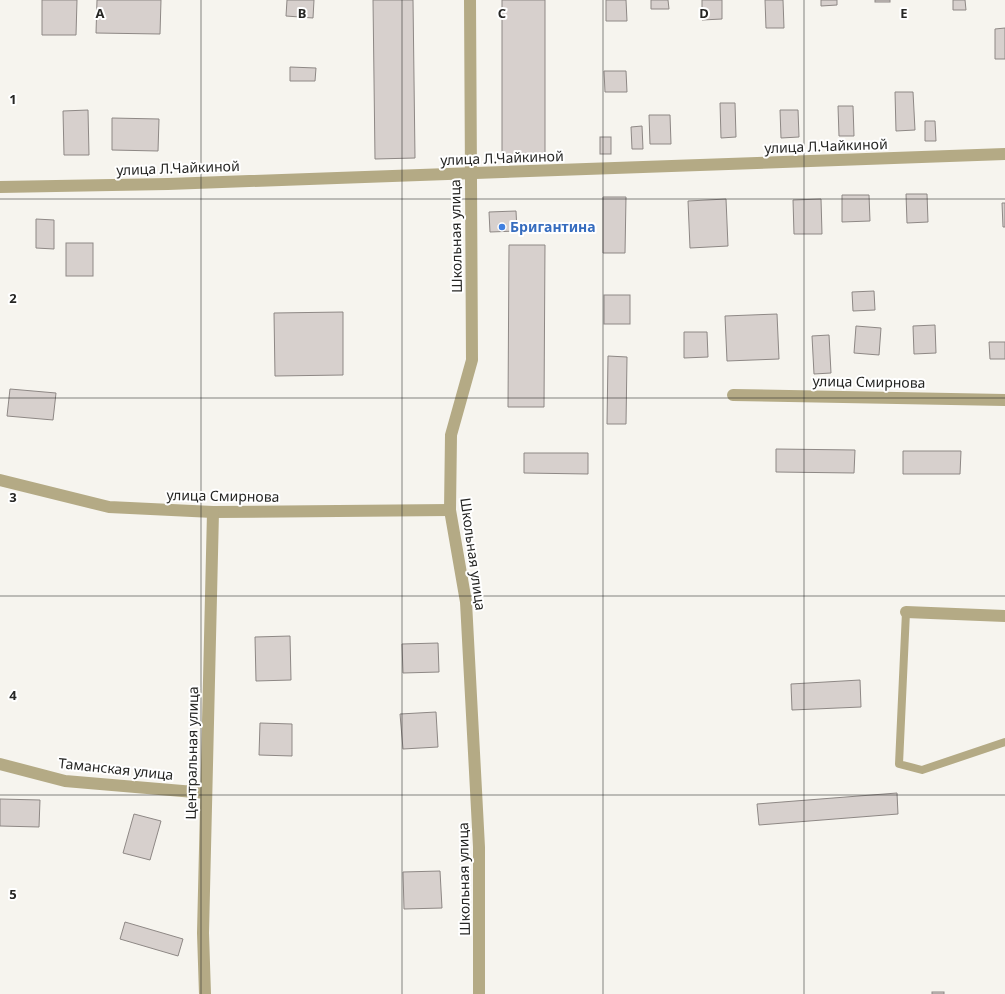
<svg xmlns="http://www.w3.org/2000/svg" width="1005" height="994" font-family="'Noto Sans',sans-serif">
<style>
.building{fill:#d7d0cd;stroke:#8e8885}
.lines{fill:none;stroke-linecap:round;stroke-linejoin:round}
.lane{stroke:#b4aa85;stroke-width:8}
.street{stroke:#b4aa85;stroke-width:12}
.grid{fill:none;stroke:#262624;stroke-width:1;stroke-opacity:0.55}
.shop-dot{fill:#3f7fe0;stroke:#fff;stroke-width:1.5}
.labels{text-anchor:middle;stroke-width:4;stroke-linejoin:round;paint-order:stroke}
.street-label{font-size:14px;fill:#262624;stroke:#fff}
.shop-label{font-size:14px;font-weight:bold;fill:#366cbe;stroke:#fff;text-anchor:start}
.grid-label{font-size:13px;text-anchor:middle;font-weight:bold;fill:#262624;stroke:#fff;stroke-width:4;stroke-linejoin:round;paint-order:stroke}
</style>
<rect width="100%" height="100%" fill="#f6f4ee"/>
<g class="building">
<polygon points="42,0 77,0 76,35 42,35"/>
<polygon points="97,0 161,0 160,34 96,33"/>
<polygon points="287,0 314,0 313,18 286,16"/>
<polygon points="373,0 413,0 415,158 375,159"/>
<rect x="502" y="0" width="43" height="157"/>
<polygon points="606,0 626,0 627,21 606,21"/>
<polygon points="651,0 668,0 669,9 651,9"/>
<polygon points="702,0 722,0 722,19 702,20"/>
<polygon points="765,0 783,0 784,28 766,28"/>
<polygon points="821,0 837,0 837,5 821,6"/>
<rect x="875" y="0" width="15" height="2"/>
<polygon points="953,0 965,0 966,10 953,10"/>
<polygon points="1005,28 1005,59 995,59 995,29"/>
<polygon points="290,67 316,68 315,81 290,81"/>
<polygon points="604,71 626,71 627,92 605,92"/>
<polygon points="895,92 913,92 915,130 896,131"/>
<polygon points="720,103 735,103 736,137 721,138"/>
<polygon points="838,106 853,106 854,136 839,136"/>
<polygon points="88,110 89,155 64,155 63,111"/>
<polygon points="780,110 798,110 799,137 781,138"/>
<polygon points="649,115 670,115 671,144 650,144"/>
<polygon points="112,118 159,119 158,151 112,150"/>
<polygon points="925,121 935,121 936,141 925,141"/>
<polygon points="642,126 643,149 632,149 631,127"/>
<rect x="600" y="137" width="11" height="17"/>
<polygon points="906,194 927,194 928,222 907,223"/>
<polygon points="842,195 869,195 870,221 842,222"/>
<polygon points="603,197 626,197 625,253 603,253"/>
<polygon points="726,199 728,246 690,248 688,201"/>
<polygon points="821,199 822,234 794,234 793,200"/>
<polygon points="1002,203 1005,203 1005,227 1003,227"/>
<polygon points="516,211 517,231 490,232 489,212"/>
<polygon points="36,219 54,220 54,249 36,248"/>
<rect x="66" y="243" width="27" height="33"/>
<polygon points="509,245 545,245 544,407 508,407"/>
<polygon points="874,291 875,310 853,311 852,292"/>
<rect x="604" y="295" width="26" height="29"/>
<polygon points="343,312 343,375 275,376 274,313"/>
<polygon points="777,314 779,359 727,361 725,316"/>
<polygon points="935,325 936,353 914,354 913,326"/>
<polygon points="856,326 881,328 879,355 854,353"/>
<polygon points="684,332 707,332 708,357 684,358"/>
<polygon points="829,335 831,373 814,374 812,336"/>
<polygon points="989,342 1005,342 1005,359 990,359"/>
<polygon points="608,356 627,357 626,424 607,424"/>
<polygon points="10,389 56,393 53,420 7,416"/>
<polygon points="776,449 855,450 854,473 776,472"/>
<polygon points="903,451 961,451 960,474 903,474"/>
<polygon points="524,453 588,453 588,474 524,473"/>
<polygon points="290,636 291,680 256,681 255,637"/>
<polygon points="438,643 439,672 403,673 402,644"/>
<polygon points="860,680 861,707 792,710 791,684"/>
<polygon points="436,712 438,747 403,749 400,714"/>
<polygon points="260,723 292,724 292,756 259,755"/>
<polygon points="897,793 898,814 759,825 757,804"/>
<polygon points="0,799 40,800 39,827 0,826"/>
<polygon points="134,814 161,821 150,860 123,853"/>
<polygon points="440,871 442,908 404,909 403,872"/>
<polygon points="125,922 183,939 178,956 120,939"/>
<rect x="932" y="992" width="12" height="2"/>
</g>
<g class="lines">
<polyline class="lane" points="906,612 899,764 922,770 1005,742"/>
<g class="street">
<polyline points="470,0 472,360 451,435 450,510 466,602 479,847 479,994"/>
<polyline points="0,187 168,184 1005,154"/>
<polyline points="733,395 1005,400"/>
<polyline points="0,480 109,507 213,512 450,510"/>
<polyline points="906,612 1005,616"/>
<polyline points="0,764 65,781 206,793"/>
<polyline points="205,994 203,933 213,512"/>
</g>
</g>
<path class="grid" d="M201,0V994M402,0V994M603,0V994M804,0V994M0,199H1005M0,398H1005M0,596H1005M0,795H1005"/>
<circle class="shop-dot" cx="502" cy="227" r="4"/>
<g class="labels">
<g class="street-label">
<text transform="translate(826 146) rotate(-2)" y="5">улица Л.Чайкиной</text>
<text transform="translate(502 158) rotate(-2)" y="5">улица Л.Чайкиной</text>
<text transform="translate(178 168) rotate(-2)" y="5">улица Л.Чайкиной</text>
<text transform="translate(456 236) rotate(-91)" y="5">Школьная улица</text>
<text transform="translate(869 382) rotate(1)" y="5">улица Смирнова</text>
<text transform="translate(223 496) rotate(1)" y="5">улица Смирнова</text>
<text transform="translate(473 554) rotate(82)" y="5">Школьная улица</text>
<text transform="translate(192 753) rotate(-89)" y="5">Центральная улица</text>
<text transform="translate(116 769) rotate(6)" y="5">Таманская улица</text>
<text transform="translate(464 879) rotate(-91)" y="5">Школьная улица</text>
</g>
<g class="shop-label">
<text x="510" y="232">Бригантина</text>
</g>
</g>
<g class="grid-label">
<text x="100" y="18">A</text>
<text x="302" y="18">B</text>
<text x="502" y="18">C</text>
<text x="704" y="18">D</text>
<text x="904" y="18">E</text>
<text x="13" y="104">1</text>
<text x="13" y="303">2</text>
<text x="13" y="502">3</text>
<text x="13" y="700">4</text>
<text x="13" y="899">5</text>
</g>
</svg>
